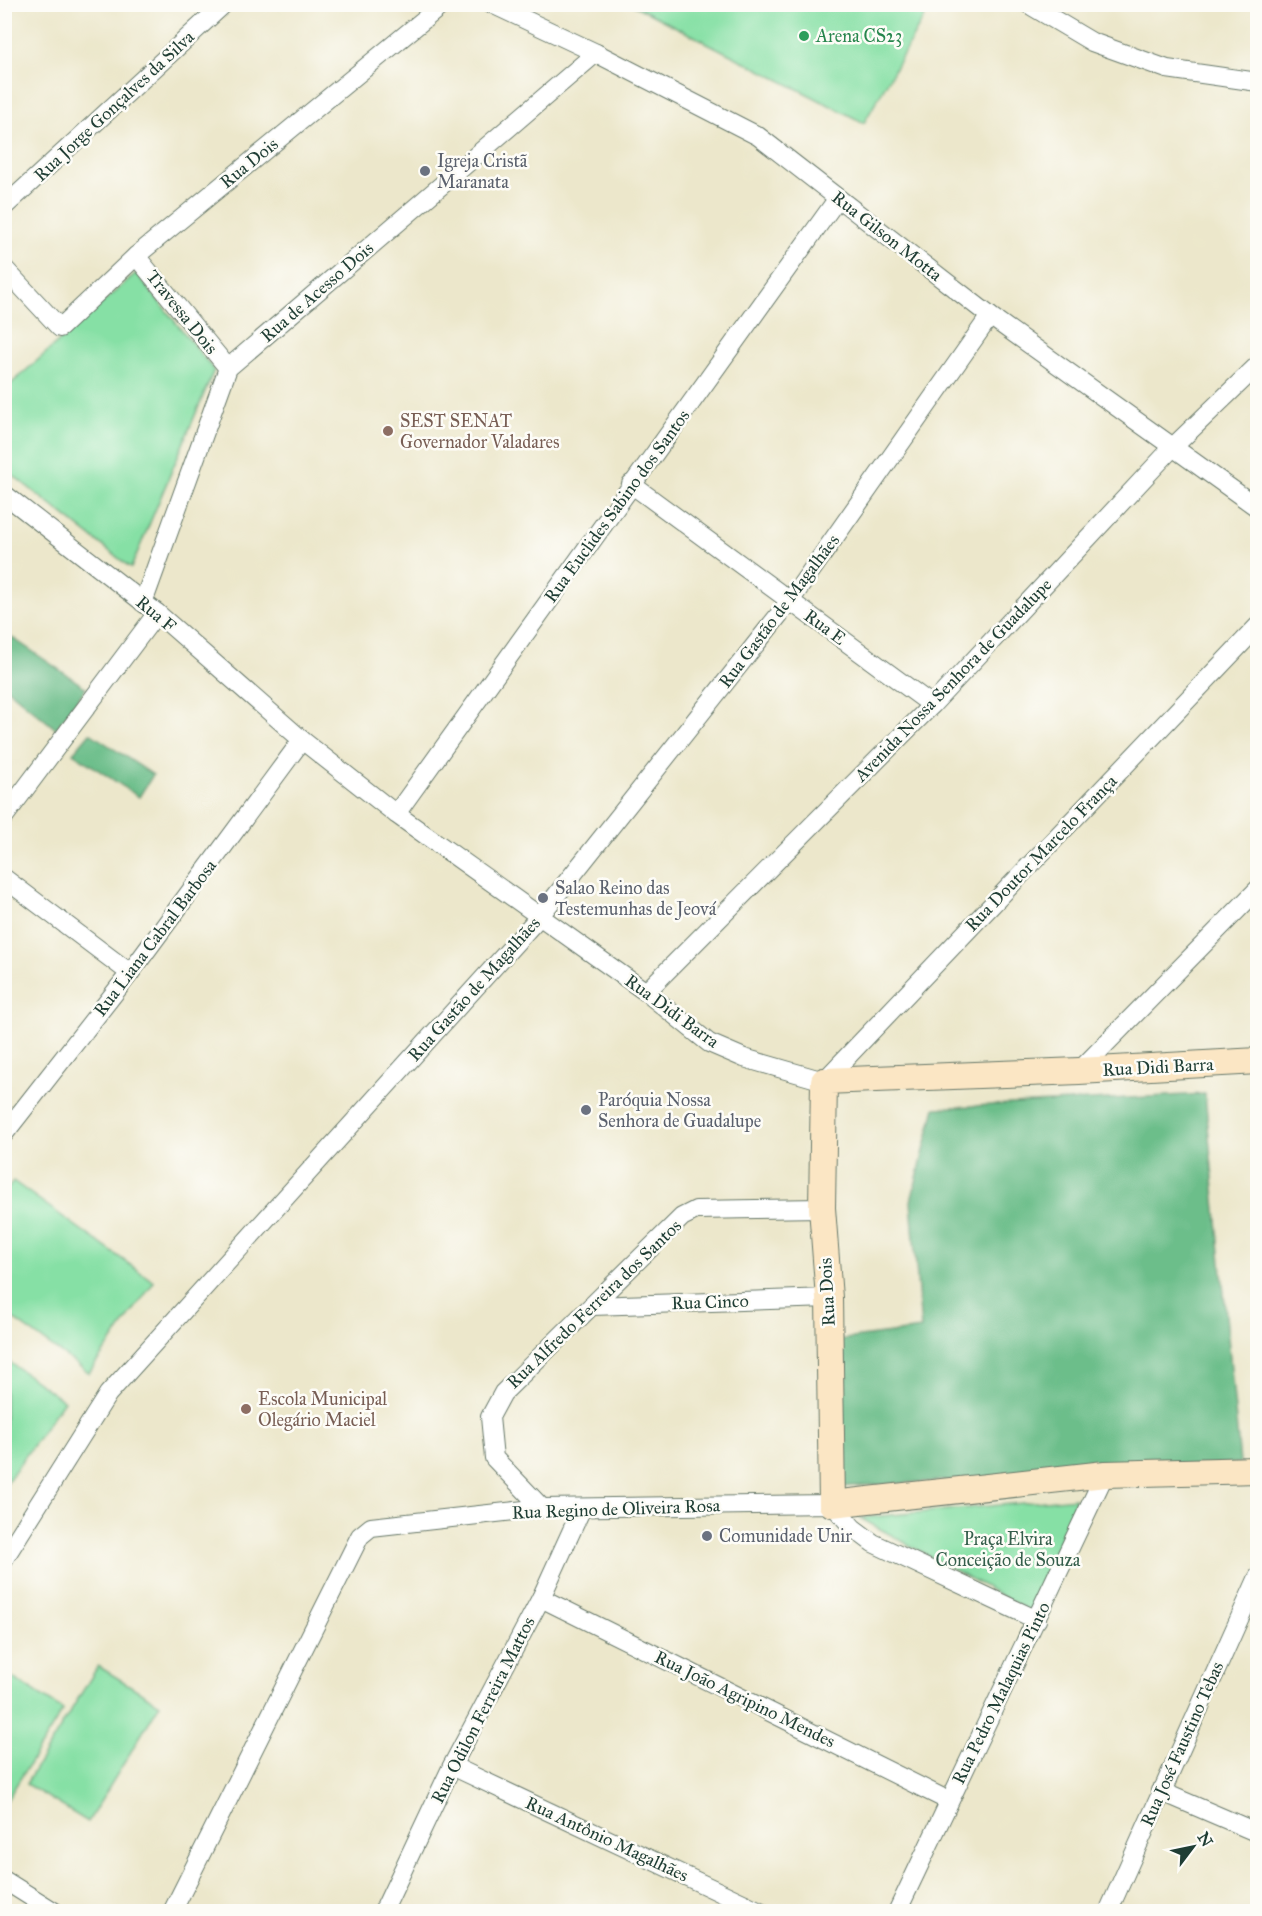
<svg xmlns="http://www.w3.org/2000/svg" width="1262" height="1916" font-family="'IM FELL Great Primer',serif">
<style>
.green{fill:#86e0a5;stroke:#528e6c;stroke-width:1.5}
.forest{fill:#6cbe8a;stroke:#467e5f;stroke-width:1.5}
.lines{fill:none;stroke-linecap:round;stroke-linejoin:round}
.street-casing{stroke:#677869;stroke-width:20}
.secondary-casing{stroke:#677869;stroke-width:28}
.street{stroke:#fff;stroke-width:18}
.secondary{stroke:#fbe6c4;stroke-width:26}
.leisure-dot{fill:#2e9e5b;stroke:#fdfcf7;stroke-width:2}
.worship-dot{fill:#6b7280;stroke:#fdfcf7;stroke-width:2}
.education-dot{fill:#8d6e63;stroke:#fdfcf7;stroke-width:2}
.labels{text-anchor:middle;stroke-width:5;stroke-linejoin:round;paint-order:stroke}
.leisure-label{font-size:18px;fill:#27864d;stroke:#fdfcf7;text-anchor:start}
.street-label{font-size:18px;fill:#1f3d34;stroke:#fdfcf7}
.worship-label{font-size:18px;fill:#5b616d;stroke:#fdfcf7;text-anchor:start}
.education-label{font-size:18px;fill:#785e54;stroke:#fdfcf7;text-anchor:start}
.park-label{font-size:18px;fill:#345e4b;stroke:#fdfcf7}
</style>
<rect width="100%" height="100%" fill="#fdfcf7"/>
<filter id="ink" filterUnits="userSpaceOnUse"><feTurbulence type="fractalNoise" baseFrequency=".0167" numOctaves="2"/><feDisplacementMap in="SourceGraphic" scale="12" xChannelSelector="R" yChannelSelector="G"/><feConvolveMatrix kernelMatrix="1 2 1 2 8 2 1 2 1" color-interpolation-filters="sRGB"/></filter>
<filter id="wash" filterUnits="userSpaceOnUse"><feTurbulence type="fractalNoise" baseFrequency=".008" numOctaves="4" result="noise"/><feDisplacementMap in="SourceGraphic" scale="24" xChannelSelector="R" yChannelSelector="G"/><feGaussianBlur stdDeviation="1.35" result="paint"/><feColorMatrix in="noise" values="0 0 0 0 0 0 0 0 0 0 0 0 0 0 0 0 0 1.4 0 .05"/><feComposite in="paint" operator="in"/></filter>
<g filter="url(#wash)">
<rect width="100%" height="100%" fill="#ece7cb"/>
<g class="green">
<polygon points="633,5 931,4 931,5 864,123"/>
<polygon points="136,273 214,370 131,568 5,469 4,390"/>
<polygon points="13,1181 154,1282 89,1373 5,1313 5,1193"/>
<polygon points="5,1359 64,1401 5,1485"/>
<polygon points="1076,1498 1031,1612 860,1518"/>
<polygon points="98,1666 160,1704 88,1822 26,1784"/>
<polygon points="5,1673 63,1710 5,1803"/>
</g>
<g class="forest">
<polygon points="4,632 86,688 56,729 5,687"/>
<polygon points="90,733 153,775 139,797 73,753"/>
<polygon points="1205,1094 1240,1463 839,1487 838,1340 921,1329 911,1201 935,1108"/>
</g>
</g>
<g filter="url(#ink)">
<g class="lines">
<g class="street-casing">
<g id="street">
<polyline points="492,4 596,53 758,136 990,316 1258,508"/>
<polyline points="1028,4 1092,42 1167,69 1258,82"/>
<polyline points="4,207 224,4"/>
<polyline points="136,256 228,368"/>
<polyline points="4,268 60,328 136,256 443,4"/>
<polyline points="631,484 932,705"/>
<polyline points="4,494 157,613 302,740 396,814 646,992 709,1043 744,1058 824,1081 1258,626"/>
<polyline points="143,603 228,368 596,53"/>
<polyline points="396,814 838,198"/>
<polyline points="4,817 157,613"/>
<polyline points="4,878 130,973"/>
<polyline points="646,992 932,705 1173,447 1258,365"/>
<polyline points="1079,1071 1258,889"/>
<polyline points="4,1134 130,973 302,740"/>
<polyline points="592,1306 829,1298"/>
<polyline points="542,1508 494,1458 490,1417 503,1393 682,1217 696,1210 822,1208"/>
<polyline points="4,1559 108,1394 539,917 790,601 990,316"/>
<polyline points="541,1598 949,1801"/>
<polyline points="452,1766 762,1912"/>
<polyline points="1160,1791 1258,1833"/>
<polyline points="4,1880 55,1912"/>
<polyline points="172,1912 360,1536 371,1527 542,1508 832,1504 853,1528 873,1543 1037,1620"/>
<polyline points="383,1912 452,1766 541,1598 582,1508"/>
<polyline points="897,1912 1105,1474"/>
<polyline points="1108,1912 1258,1577"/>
</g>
</g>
<g class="secondary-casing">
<polyline id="secondary" points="1258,1061 1079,1071 824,1081 822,1208 829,1298 832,1504 1105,1474 1258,1470"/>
</g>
<use href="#street" class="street"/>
<use href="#secondary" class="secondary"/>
</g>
</g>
<circle class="leisure-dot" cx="804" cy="36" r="6"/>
<g class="worship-dot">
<circle cx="425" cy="171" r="6"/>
<circle cx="543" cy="898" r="6"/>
<circle cx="586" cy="1110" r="6"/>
<circle cx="707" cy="1536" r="6"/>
</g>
<g class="education-dot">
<circle cx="388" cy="431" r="6"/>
<circle cx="246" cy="1409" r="6"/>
</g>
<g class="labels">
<g class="leisure-label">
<text x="816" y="42">Arena CS23</text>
</g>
<g class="street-label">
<text transform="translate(114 106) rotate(-43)" y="6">Rua Jorge Gonçalves da Silva</text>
<text transform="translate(249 163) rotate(-39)" y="6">Rua Dois</text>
<text transform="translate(887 236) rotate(38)" y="6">Rua Gilson Motta</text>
<text transform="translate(317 292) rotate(-41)" y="6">Rua de Acesso Dois</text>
<text transform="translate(182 312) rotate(51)" y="6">Travessa Dois</text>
<text transform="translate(617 506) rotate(-54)" y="6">Rua Euclides Sabino dos Santos</text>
<text transform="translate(779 611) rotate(-53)" y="6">Rua Gastão de Magalhães</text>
<text transform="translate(156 614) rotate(40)" y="6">Rua F</text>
<text transform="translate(825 627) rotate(36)" y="6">Rua E</text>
<text transform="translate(953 680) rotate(-46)" y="6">Avenida Nossa Senhora de Guadalupe</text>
<text transform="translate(1041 853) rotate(-46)" y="6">Rua Doutor Marcelo França</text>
<text transform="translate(155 938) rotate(-53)" y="6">Rua Liana Cabral Barbosa</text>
<text transform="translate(474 989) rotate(-48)" y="6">Rua Gastão de Magalhães</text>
<text transform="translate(672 1011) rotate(36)" y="6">Rua Didi Barra</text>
<text transform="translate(1158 1067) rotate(-3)" y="6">Rua Didi Barra</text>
<text transform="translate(827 1292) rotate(-93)" y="6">Rua Dois</text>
<text transform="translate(710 1302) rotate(-2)" y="6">Rua Cinco</text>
<text transform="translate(594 1304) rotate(-44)" y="6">Rua Alfredo Ferreira dos Santos</text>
<text transform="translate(616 1509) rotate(-2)" y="6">Rua Regino de Oliveira Rosa</text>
<text transform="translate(1001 1693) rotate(-64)" y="6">Rua Pedro Malaquias Pinto</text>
<text transform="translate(745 1699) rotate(26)" y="6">Rua João Agripino Mendes</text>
<text transform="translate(483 1710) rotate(-63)" y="6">Rua Odilon Ferreira Mattos</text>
<text transform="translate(1182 1744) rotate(-66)" y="6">Rua José Faustino Tebas</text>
<text transform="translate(607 1839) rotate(25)" y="6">Rua Antônio Magalhães</text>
</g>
<g class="worship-label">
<text x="437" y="167">Igreja Cristã<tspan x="437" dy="21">Maranata</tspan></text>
<text x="555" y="894">Salao Reino das<tspan x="555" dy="21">Testemunhas de Jeová</tspan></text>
<text x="598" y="1106">Paróquia Nossa<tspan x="598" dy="21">Senhora de Guadalupe</tspan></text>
<text x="719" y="1542">Comunidade Unir</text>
</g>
<g class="education-label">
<text x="400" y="427">SEST SENAT<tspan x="400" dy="21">Governador Valadares</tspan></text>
<text x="258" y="1405">Escola Municipal<tspan x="258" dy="21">Olegário Maciel</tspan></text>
</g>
<g class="park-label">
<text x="1008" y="1545">Praça Elvira<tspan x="1008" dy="21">Conceição de Souza</tspan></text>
</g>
</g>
<rect width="1262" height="1916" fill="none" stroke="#fdfcf7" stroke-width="24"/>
<g transform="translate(1193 1847) rotate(58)" stroke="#fdfcf7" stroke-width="4.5" paint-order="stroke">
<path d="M0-4.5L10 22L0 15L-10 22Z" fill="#1f3d34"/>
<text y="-9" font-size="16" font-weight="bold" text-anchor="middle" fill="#1f3d34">N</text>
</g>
</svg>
